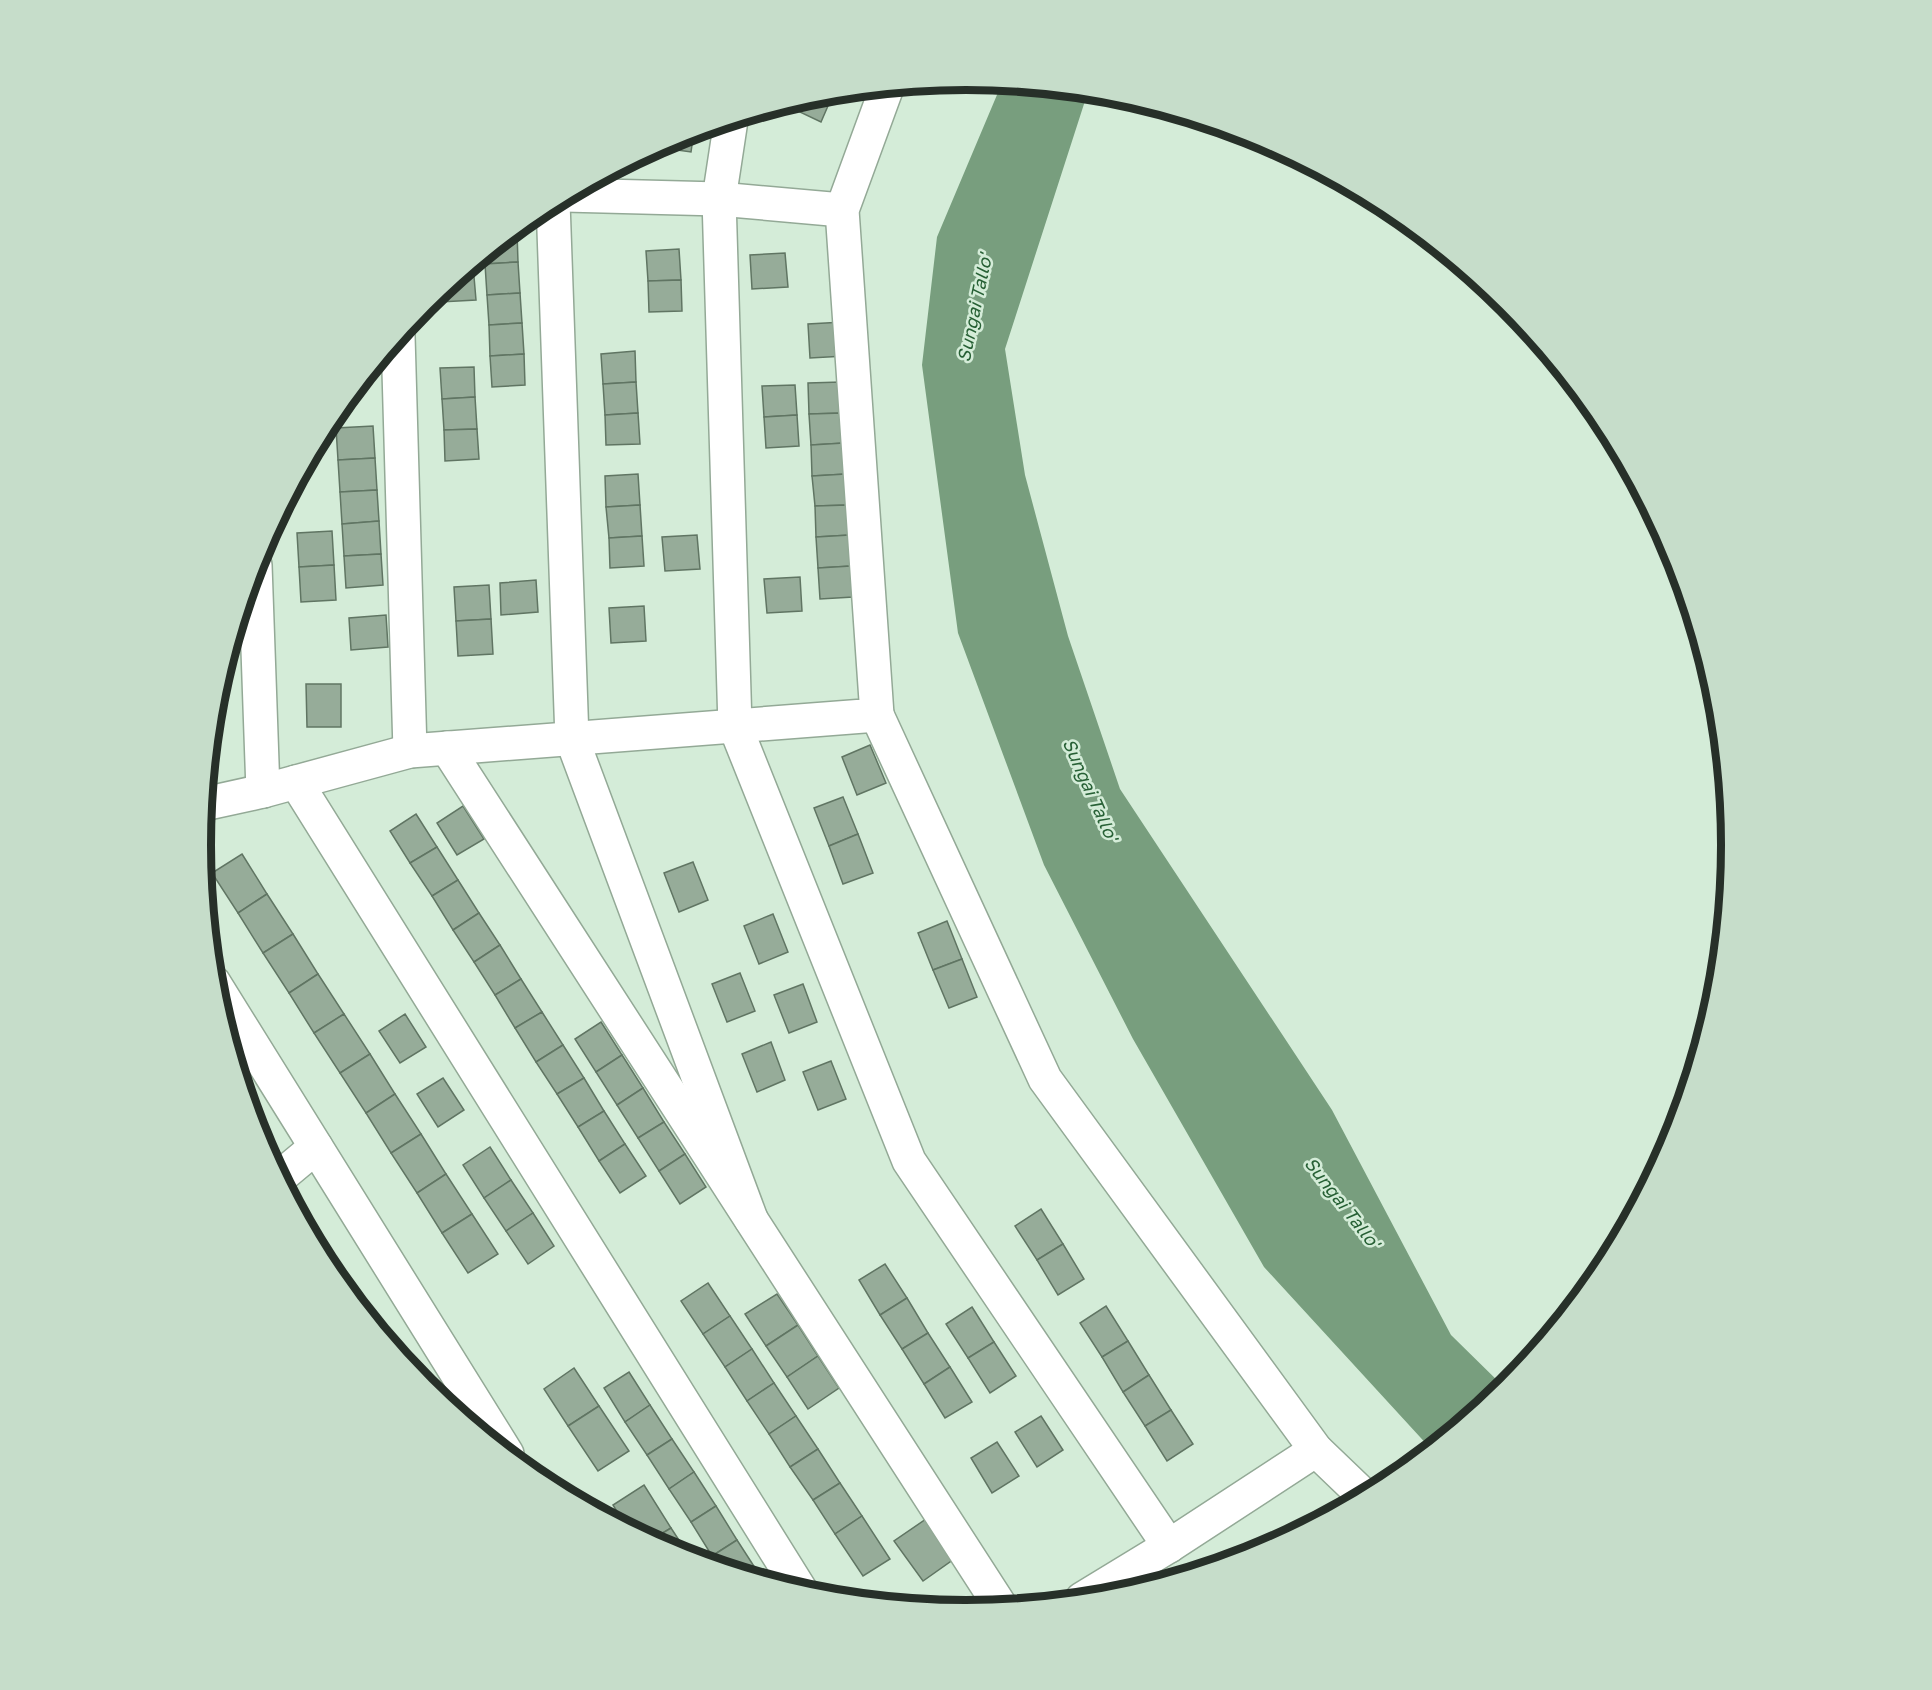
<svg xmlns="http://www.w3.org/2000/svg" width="1932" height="1690" font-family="'Golos Text',sans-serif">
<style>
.water{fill:#789e7e}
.building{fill:#96ac99;stroke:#607563;stroke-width:1.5}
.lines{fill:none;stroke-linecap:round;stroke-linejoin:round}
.minor-casing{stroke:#93a996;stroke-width:36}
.minor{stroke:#fff;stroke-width:33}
.labels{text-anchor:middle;stroke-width:5;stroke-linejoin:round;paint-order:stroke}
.water-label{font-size:18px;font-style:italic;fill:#276035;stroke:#d4ecd8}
.rim{fill:none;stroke:#273029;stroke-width:8}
</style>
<rect width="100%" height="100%" fill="#d4ecd8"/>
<polygon class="water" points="1002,83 1091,92 1084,104 1005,349 1025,475 1068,636 1120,789 1332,1110 1451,1335 1505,1388 1431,1449 1264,1267 1133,1039 1044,865 958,633 922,365 937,237"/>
<g class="building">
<polygon points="834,92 821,122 783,104 817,94"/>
<polygon points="694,131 691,152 656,147 673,138"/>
<polygon points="512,232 517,232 518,262 485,264 484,255"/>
<polygon points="679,249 681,280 648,281 646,251"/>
<polygon points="785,253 788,287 752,289 750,255"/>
<polygon points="518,262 520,293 487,295 485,264"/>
<polygon points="473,265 476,300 440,302 440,291"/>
<polygon points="681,280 682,311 649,312 648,281"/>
<polygon points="520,293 522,323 489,325 487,295"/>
<polygon points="843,322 845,356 810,358 808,324"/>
<polygon points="522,323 524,354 490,356 489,325"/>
<polygon points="635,351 636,382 603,384 601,354"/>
<polygon points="524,354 525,385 492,387 490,356"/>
<polygon points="474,367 475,397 442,399 440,368"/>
<polygon points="636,382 638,413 605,415 603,384"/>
<polygon points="841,382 843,413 809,414 808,383"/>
<polygon points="795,385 797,415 764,417 762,386"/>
<polygon points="475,397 477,429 444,430 442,399"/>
<polygon points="638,413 640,444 606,445 605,415"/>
<polygon points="843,413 844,443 811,445 809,414"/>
<polygon points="797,415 799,446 766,448 764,417"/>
<polygon points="373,426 375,458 338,460 336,428"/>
<polygon points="477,429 479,459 445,461 444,430"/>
<polygon points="844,443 846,474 812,476 811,445"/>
<polygon points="375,458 377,490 340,492 338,460"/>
<polygon points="638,474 640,505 606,507 605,476"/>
<polygon points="846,474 848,505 815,506 812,476"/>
<polygon points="377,490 379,521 342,524 340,492"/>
<polygon points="640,505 642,536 609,538 606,507"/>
<polygon points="848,505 850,535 816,537 815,506"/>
<polygon points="379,521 381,554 344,556 342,524"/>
<polygon points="332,531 334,565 299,567 297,533"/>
<polygon points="697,535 700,569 665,571 662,537"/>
<polygon points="850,535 851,566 818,568 816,537"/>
<polygon points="642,536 644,566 610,568 609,538"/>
<polygon points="381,554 383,585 346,588 344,556"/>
<polygon points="334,565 336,600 301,602 299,567"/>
<polygon points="851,566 853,597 820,599 818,568"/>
<polygon points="800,577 802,611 767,613 764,579"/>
<polygon points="536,580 538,612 501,615 500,583"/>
<polygon points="489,585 491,619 456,621 454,587"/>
<polygon points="644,606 646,641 611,643 609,608"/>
<polygon points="386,615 388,647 351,650 349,618"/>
<polygon points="491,619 493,654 458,656 456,621"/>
<polygon points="306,684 341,684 341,727 307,727"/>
<polygon points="870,745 886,783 857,795 842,757"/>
<polygon points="843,797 858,834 829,846 814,808"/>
<polygon points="463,806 484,839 457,855 437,823"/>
<polygon points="416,814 437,847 410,863 390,831"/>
<polygon points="858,834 873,873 843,884 829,846"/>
<polygon points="437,847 458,880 432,896 410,863"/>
<polygon points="242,854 267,894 238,913 212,873"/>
<polygon points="693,862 708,900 679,912 664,873"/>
<polygon points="458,880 479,913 453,930 432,896"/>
<polygon points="267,894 293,934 263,953 238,913"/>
<polygon points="479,913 500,945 474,962 453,930"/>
<polygon points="773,914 788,952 759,964 744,926"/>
<polygon points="947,921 962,959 933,970 918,933"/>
<polygon points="293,934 318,974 289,993 263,953"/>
<polygon points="500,945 521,979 495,995 474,962"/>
<polygon points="962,959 977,997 949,1008 933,970"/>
<polygon points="740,973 755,1011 727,1022 712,984"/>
<polygon points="318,974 344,1014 314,1033 289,993"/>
<polygon points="521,979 542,1012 515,1028 495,995"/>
<polygon points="803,984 817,1022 789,1033 774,995"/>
<polygon points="542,1012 563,1045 536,1062 515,1028"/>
<polygon points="344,1014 370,1054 340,1073 314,1033"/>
<polygon points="405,1014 426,1047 400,1063 379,1031"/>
<polygon points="601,1022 622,1055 596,1072 575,1039"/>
<polygon points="771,1042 785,1080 757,1092 742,1054"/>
<polygon points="563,1045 584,1078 557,1094 536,1062"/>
<polygon points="370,1054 395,1094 366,1113 340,1073"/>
<polygon points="622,1055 643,1088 617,1105 596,1072"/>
<polygon points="831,1061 846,1099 818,1110 803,1072"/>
<polygon points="443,1078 464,1110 438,1127 417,1094"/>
<polygon points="584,1078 604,1111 578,1127 557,1094"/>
<polygon points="643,1088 664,1122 638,1138 617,1105"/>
<polygon points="395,1094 421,1134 391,1153 366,1113"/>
<polygon points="604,1111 625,1144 599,1161 578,1127"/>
<polygon points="664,1122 685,1154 659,1171 638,1138"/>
<polygon points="421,1134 446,1174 417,1193 391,1153"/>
<polygon points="625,1144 646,1176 620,1193 599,1161"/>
<polygon points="490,1147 511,1180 484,1198 463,1165"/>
<polygon points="685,1154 706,1187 680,1204 659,1171"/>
<polygon points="446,1174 472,1214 442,1233 417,1193"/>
<polygon points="511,1180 533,1213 506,1231 484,1198"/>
<polygon points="1041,1209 1063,1244 1037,1260 1015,1226"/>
<polygon points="533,1213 554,1246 528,1264 506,1231"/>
<polygon points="472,1214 498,1254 468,1273 442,1233"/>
<polygon points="1063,1244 1084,1279 1058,1295 1037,1260"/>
<polygon points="885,1264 907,1298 880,1315 859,1280"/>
<polygon points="708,1283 730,1316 703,1334 681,1301"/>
<polygon points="777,1294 798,1325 766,1346 745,1314"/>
<polygon points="907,1298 928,1333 902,1349 880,1315"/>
<polygon points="1106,1306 1128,1341 1102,1357 1080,1323"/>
<polygon points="972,1307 994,1342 968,1358 946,1324"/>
<polygon points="730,1316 752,1349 725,1367 703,1334"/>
<polygon points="798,1325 818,1356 787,1377 766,1346"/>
<polygon points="928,1333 950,1367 924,1384 902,1349"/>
<polygon points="1128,1341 1149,1375 1123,1392 1102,1357"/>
<polygon points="994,1342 1016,1376 990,1393 968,1358"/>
<polygon points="752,1349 774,1383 747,1401 725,1367"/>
<polygon points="818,1356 839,1388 808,1409 787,1377"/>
<polygon points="950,1367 972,1402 945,1418 924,1384"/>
<polygon points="574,1368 599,1406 568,1426 544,1389"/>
<polygon points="629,1372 650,1405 625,1422 604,1388"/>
<polygon points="1149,1375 1171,1410 1145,1426 1123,1392"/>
<polygon points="774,1383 796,1416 769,1434 747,1401"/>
<polygon points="650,1405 672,1439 647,1455 625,1422"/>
<polygon points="599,1406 629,1451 598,1471 568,1426"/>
<polygon points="1171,1410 1193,1444 1167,1461 1145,1426"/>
<polygon points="796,1416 818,1449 790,1467 769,1434"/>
<polygon points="1041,1416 1063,1450 1037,1467 1015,1432"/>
<polygon points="672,1439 694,1472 669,1489 647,1455"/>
<polygon points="997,1442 1019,1476 992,1493 971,1458"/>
<polygon points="818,1449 840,1483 813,1500 790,1467"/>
<polygon points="694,1472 716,1506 691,1522 669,1489"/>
<polygon points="840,1483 862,1516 835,1534 813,1500"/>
<polygon points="644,1485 671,1528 651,1540 627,1528 613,1505"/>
<polygon points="716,1506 737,1540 712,1556 691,1522"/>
<polygon points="862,1516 890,1559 863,1576 835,1534"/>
<polygon points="926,1519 954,1559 923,1581 894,1541"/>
<polygon points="671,1528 690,1557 673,1552 651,1540"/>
<polygon points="737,1540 759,1574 754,1577 719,1566 712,1556"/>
</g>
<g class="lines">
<g class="minor-casing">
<g id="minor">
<polyline points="731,120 719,199 735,726 909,1161 1169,1546"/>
<polyline points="565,195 719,199 842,210"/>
<polyline points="553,202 572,739 751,1219"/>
<polyline points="398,336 410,751"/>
<polyline points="255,565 263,791"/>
<polyline points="877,715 1045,1079 1316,1450 1364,1496"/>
<polyline points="447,748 1001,1607"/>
<polyline points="296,782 801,1591"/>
<polyline points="204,804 263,791 410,751 877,715 842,210 887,87"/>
<polyline points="214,983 507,1454"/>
<polyline points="280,1177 316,1147"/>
<polyline points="1082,1599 1169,1546 1316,1450"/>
</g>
</g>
<use href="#minor" class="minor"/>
</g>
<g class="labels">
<g class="water-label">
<text transform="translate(975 308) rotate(-78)" y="6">Sungai Tallo'</text>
<text transform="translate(1090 790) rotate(66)" y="6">Sungai Tallo'</text>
<text transform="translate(1342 1203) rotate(52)" y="6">Sungai Tallo'</text>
</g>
</g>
<path d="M0 0H1932V1690H0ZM211 845a755 755 0 1 1 1510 0a755 755 0 1 1-1510 0Z" fill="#c6ddca" fill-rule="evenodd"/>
<path class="rim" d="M211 845a755 755 0 1 1 1510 0a755 755 0 1 1-1510 0Z"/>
</svg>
